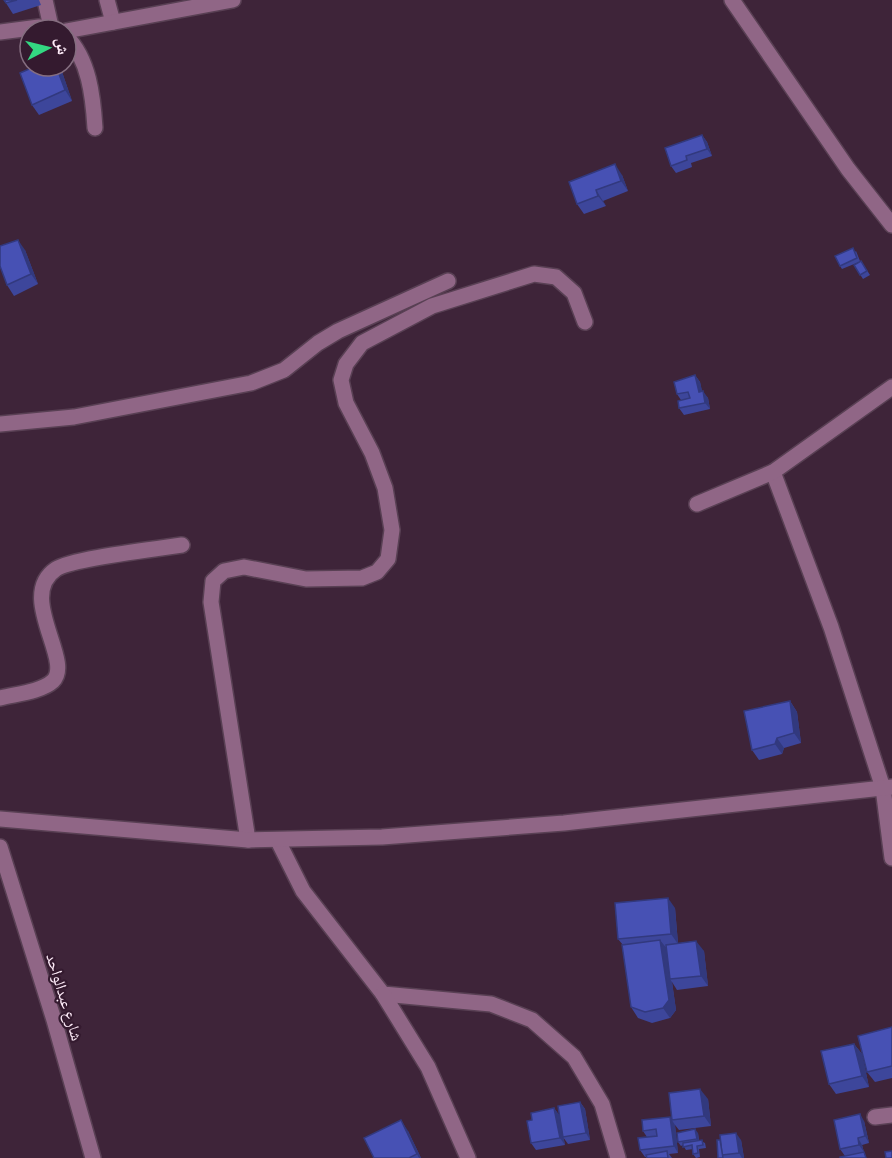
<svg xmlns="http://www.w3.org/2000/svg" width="892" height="1158" font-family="Manrope,'Noto Naskh Arabic',sans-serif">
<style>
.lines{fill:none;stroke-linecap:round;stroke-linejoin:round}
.minor-casing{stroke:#594054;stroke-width:18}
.tertiary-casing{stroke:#594054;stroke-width:18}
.minor{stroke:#906686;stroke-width:15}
.tertiary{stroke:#906686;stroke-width:15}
.wall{fill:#3d469b}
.shaded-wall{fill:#32397e}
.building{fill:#4751b4;stroke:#32397e;stroke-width:1.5}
.labels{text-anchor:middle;stroke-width:4.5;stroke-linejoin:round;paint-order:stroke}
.street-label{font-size:16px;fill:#ffedfa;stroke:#341a2f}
</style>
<rect width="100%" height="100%" fill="#3e2439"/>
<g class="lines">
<g class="minor-casing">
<g id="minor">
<polyline points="45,0 51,27"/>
<polyline points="107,0 113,22"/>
<polyline points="732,0 848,169 892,225"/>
<polyline points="66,31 233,0"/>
<polyline points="0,32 39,27 57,30"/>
<path d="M66,36C89,59 93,96 95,128"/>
<polyline points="0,424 74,417 251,383 284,370 318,343 338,331 448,281"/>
<polyline points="773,472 831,627 883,788 892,858"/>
<polyline points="697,504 773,472 892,387"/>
<path d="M0,698C15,694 41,692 53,681C74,661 16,596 56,569C72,558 158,549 182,545"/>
<polyline points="248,840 211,602 213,581 224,571 244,567 306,579 362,578 377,572 388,559 392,530 385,488 372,453 346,403 341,380 346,364 362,343 432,306 534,274 556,277 574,293 585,322"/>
<polyline points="278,841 303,891 383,994 491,1004 532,1020 574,1057 602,1104 618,1158"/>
<polyline points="0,847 54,1020 93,1158"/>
<polyline points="383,994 428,1067 468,1158"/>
<polyline points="875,1117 892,1115"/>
</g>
</g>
<g class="tertiary-casing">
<polyline id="tertiary" points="0,819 248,840 382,837 564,823 892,787"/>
</g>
<use href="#minor" class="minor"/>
<use href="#tertiary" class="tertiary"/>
</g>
<g class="wall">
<polygon points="4,0 39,0 41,5 13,14"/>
<polygon points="36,66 59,66 61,69 72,101 39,115 32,105"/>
<polygon points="702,135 707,142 712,156 691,163 692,167 676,173 671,166"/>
<polygon points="622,175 628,191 603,201 606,206 584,214 577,204 569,182"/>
<polygon points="25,250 38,284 14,296 7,285"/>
<polygon points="856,251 860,261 861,261 870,275 863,279 854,265 859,262 842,269 840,266"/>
<polygon points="695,375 700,382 702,392 708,398 710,409 684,415 679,408 681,400 677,394"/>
<polygon points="790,701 797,712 801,743 784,748 782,754 759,760 752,750"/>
<polygon points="675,908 678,943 704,951 708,986 677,990 672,982 676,1010 670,1018 652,1023 638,1018 631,1007 623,945 618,939"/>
<polygon points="892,1028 892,1078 875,1082 867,1072"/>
<polygon points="854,1044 862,1054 869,1087 836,1094 829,1084"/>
<polygon points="708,1099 711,1126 679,1130 675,1125 678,1153 669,1154 672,1158 645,1157 640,1150 647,1137 643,1131 672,1119"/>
<polygon points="580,1102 585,1109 590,1140 568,1144 563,1137"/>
<polygon points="554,1108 559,1115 565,1145 536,1150 531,1143 532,1120"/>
<polygon points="864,1121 869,1143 862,1145 864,1152 845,1156 840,1149"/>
<polygon points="408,1131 421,1158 374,1158"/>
<polygon points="698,1133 699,1140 705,1143 706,1148 699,1149 700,1157 696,1158 693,1154 693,1149 686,1150 683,1145 681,1146 678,1142"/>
<polygon points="720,1140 741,1140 744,1158 718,1158"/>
</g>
<g class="shaded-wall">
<polygon points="56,66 59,66 61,69 72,101 65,90"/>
<polygon points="702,135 707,142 712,156 707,149"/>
<polygon points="615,164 622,175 628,191 621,181"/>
<polygon points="596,190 603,201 606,206 598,196"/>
<polygon points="18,240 25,250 38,284 31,274"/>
<polygon points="695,375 700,382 704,399 699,392"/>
<polygon points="703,391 708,398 710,409 705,403"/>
<polygon points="790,701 797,712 801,743 794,733"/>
<polygon points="777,738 784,748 782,754 775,744"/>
<polygon points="668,898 675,908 678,944 671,934"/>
<polygon points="660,940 668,950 670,979 672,982 676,1010 670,1018 663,1008"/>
<polygon points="696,941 704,951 708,986 701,976"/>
<polygon points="854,1044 862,1054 869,1087 862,1076"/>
<polygon points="700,1089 708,1099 711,1126 704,1116"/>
<polygon points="580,1102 585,1109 590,1140 586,1133"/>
<polygon points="554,1108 559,1115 565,1145 560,1138"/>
<polygon points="860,1114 864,1121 869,1143 865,1136"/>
<polygon points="670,1117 675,1125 678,1153 674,1146"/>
<polygon points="401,1120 408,1131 421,1158 419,1158 417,1154"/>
<polygon points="695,1129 698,1133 699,1142 697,1139"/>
<polygon points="736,1133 741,1140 744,1158 742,1158 739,1153"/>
<polygon points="858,1138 862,1145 864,1152 859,1145"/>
</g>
<g class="building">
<polygon points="4,0 17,0 6,3"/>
<polygon points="36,66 56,66 65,90 32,105 20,73"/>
<polygon points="702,135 707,149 686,156 687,160 671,166 665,148"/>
<polygon points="615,164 621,181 596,190 598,196 577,204 569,182"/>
<polygon points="18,240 31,274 7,285 0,266 0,246"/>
<polygon points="853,248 857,258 840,266 835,256"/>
<polygon points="861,261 867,271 860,275 854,265"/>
<polygon points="695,375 699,392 703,391 705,403 679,408 678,401 690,398 688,392 677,394 674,382"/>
<polygon points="790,701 794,733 777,738 775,744 752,750 744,711"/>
<polygon points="668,898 671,934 618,939 615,903"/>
<polygon points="660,940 669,1000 663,1008 645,1012 631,1007 622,945"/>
<polygon points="696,941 701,976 670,979 666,945"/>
<polygon points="892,1027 892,1066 867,1072 858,1036"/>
<polygon points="854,1044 862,1076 829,1084 821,1051"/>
<polygon points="700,1089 704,1116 672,1120 669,1093"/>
<polygon points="580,1102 586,1133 563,1137 558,1106"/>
<polygon points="554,1108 560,1138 531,1143 527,1121 532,1120 531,1113"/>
<polygon points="860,1114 865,1136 858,1138 859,1145 840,1149 834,1120"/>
<polygon points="670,1117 674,1146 640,1150 638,1138 657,1136 656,1129 643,1131 642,1120"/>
<polygon points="401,1120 417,1154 409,1158 374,1158 364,1138"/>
<polygon points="695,1129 697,1139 678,1142 677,1133"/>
<polygon points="736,1133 739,1153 722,1155 720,1135"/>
<polygon points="702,1140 703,1145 697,1146 698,1153 693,1154 692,1145 683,1147 683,1143"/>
<polygon points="717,1140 720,1140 723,1158 718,1158"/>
<polygon points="667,1151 668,1158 647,1158 646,1155"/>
<polygon points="892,1151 892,1158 886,1158 885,1152"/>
<polygon points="864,1152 866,1158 840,1158 840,1157"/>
</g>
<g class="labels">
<g class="street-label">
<text transform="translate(65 997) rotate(73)" y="6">شارع عبدالواحد</text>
</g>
</g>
<g transform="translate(48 48) rotate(83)"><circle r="28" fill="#341a2f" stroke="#856e80" stroke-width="1.5"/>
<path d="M0-4.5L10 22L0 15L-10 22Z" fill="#33d882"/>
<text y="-9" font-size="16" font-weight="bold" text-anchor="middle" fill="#ffedfa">ش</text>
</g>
</svg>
